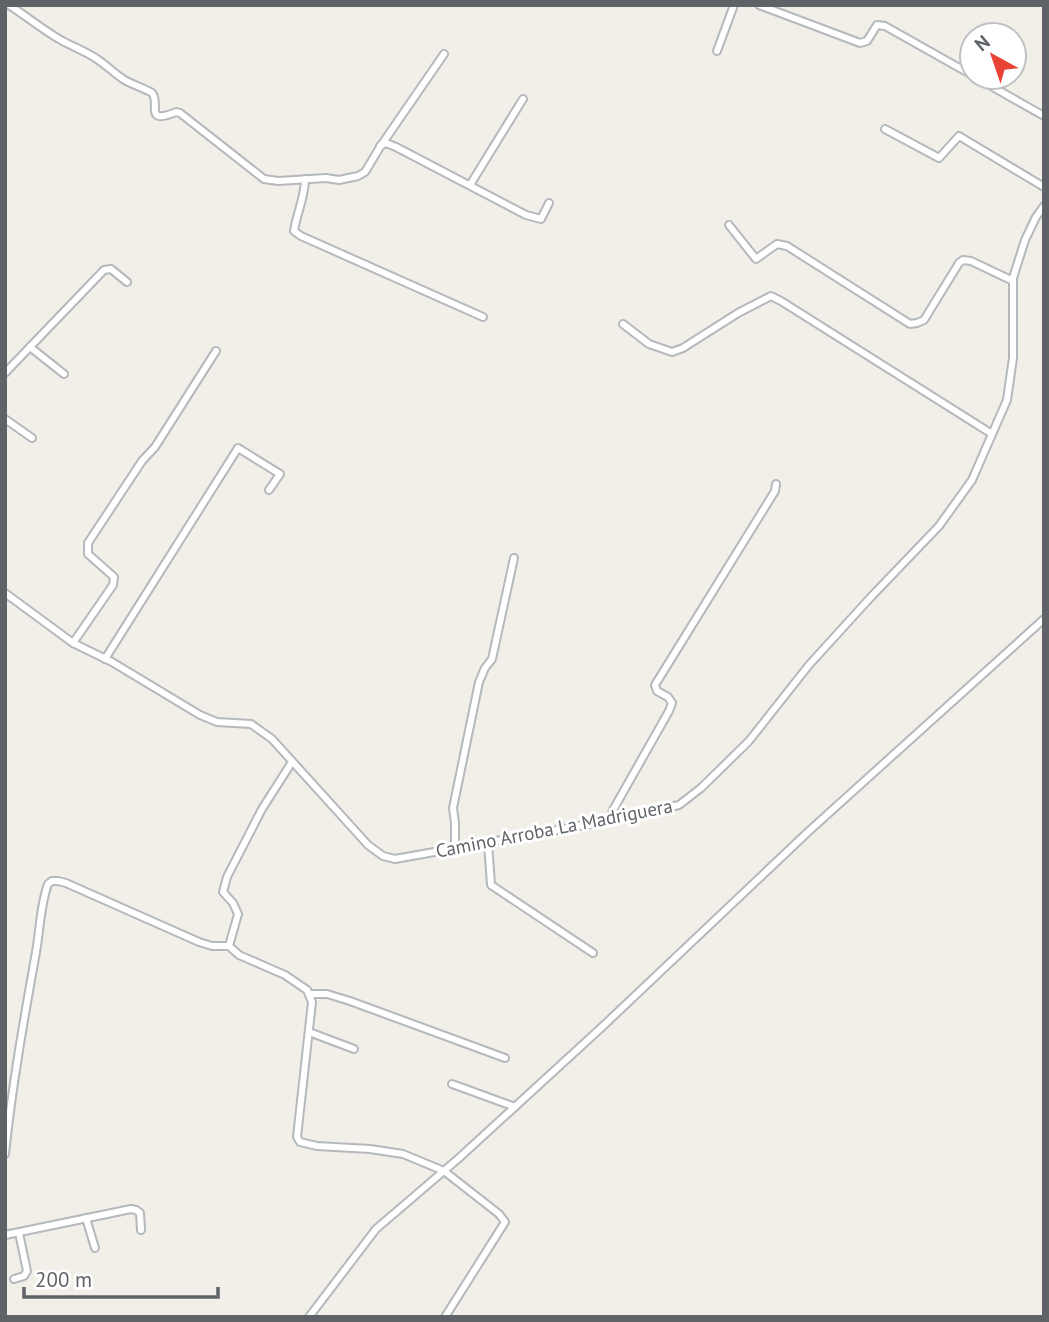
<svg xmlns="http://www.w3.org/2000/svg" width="1049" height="1322" font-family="'PT Sans',sans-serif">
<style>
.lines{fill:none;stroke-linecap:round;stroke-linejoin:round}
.minor-casing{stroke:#b5b8bc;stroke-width:10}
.minor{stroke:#fff;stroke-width:6}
.labels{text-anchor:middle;stroke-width:6;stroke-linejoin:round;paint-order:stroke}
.street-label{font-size:19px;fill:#5f6368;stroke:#fff}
</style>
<rect width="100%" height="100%" fill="#f1efe8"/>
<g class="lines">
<g class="minor-casing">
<g id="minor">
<path d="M9,5C26,16 42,29 59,39C71,46 85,51 97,59C106,65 114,73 123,79C128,83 149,90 152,93C161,102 143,126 176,112L180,113L264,179L278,181L326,178L339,180L358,176L365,172L380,147L444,54"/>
<polyline points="759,5 860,43 867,41 877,25 885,26 972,75"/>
<polyline points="717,51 734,5"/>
<polyline points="975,77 1044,116"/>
<polyline points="885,129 939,158 959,136 1044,187"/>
<polyline points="380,146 386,143 396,147 526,215 541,219 549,203"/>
<path d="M305,179C305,197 297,212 294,231L301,236L483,317"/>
<polyline points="470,185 523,99"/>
<polyline points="729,225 756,259 777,244 787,246 910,324 917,323 924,320 959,263 963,260 971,261 1013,281"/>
<polyline points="623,324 649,344 672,352 683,348 738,313 771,296 781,301 992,434"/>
<polyline points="30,347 64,374"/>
<polyline points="5,373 104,270 111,269 127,282"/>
<polyline points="5,419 32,438"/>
<polyline points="5,593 73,643 112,662 200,715 217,722 251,724 272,739 368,845 383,856 395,859 574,827 679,805 701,788 749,741 809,665 870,598 939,526 972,480 1007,400 1013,358 1013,278 1025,240 1036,217 1044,206"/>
<polyline points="73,643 113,585 114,577 88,554 88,543 142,461 155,447 216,351"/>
<polyline points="105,659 238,448 280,474 269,490"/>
<polyline points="610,819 613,810 669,711 672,703 668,697 657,691 655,685 775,491 776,484"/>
<polyline points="488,843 491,885 593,953"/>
<polyline points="455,848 455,823 453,808 479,682 485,668 492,659 514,558"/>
<polyline points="229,946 238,914 233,903 223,892 227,877 262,809 292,762"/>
<polyline points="309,994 327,994 350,1001 505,1058"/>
<polyline points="309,1032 354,1049"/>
<polyline points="452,1084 515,1107"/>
<path d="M5,1154C12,1086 24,1019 36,952C40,930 40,906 48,884L52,881H58L66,883L199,942L212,946H229L239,955L285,975L307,990L312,1002L297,1137L300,1142L317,1146L370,1149L403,1154L444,1171L499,1214L505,1222L445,1317"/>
<polyline points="86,1218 95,1248"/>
<polyline points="5,1235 131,1209 136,1210 140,1213 141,1230"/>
<polyline points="14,1279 24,1276 27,1271 19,1233"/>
<polyline points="309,1317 376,1229 459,1158 602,1027 809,831 1044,619"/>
</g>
</g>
<use href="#minor" class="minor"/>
</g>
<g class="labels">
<g class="street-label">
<text transform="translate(554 828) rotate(-11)" y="7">Camino Arroba La Madriguera</text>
</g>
</g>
<rect width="1049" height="1322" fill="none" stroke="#5f6368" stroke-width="14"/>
<g transform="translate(993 56) rotate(320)"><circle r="33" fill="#ffffff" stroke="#bfc1c3" stroke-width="2"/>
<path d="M0-5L12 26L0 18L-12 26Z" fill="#ea4335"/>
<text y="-10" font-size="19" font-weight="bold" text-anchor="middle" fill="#5f6368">N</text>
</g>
<path d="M24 1287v10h194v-10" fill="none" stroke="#5f6368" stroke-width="3.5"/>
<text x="35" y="1287" font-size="21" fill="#5f6368" stroke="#ffffff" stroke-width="5" paint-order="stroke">200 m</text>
</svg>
